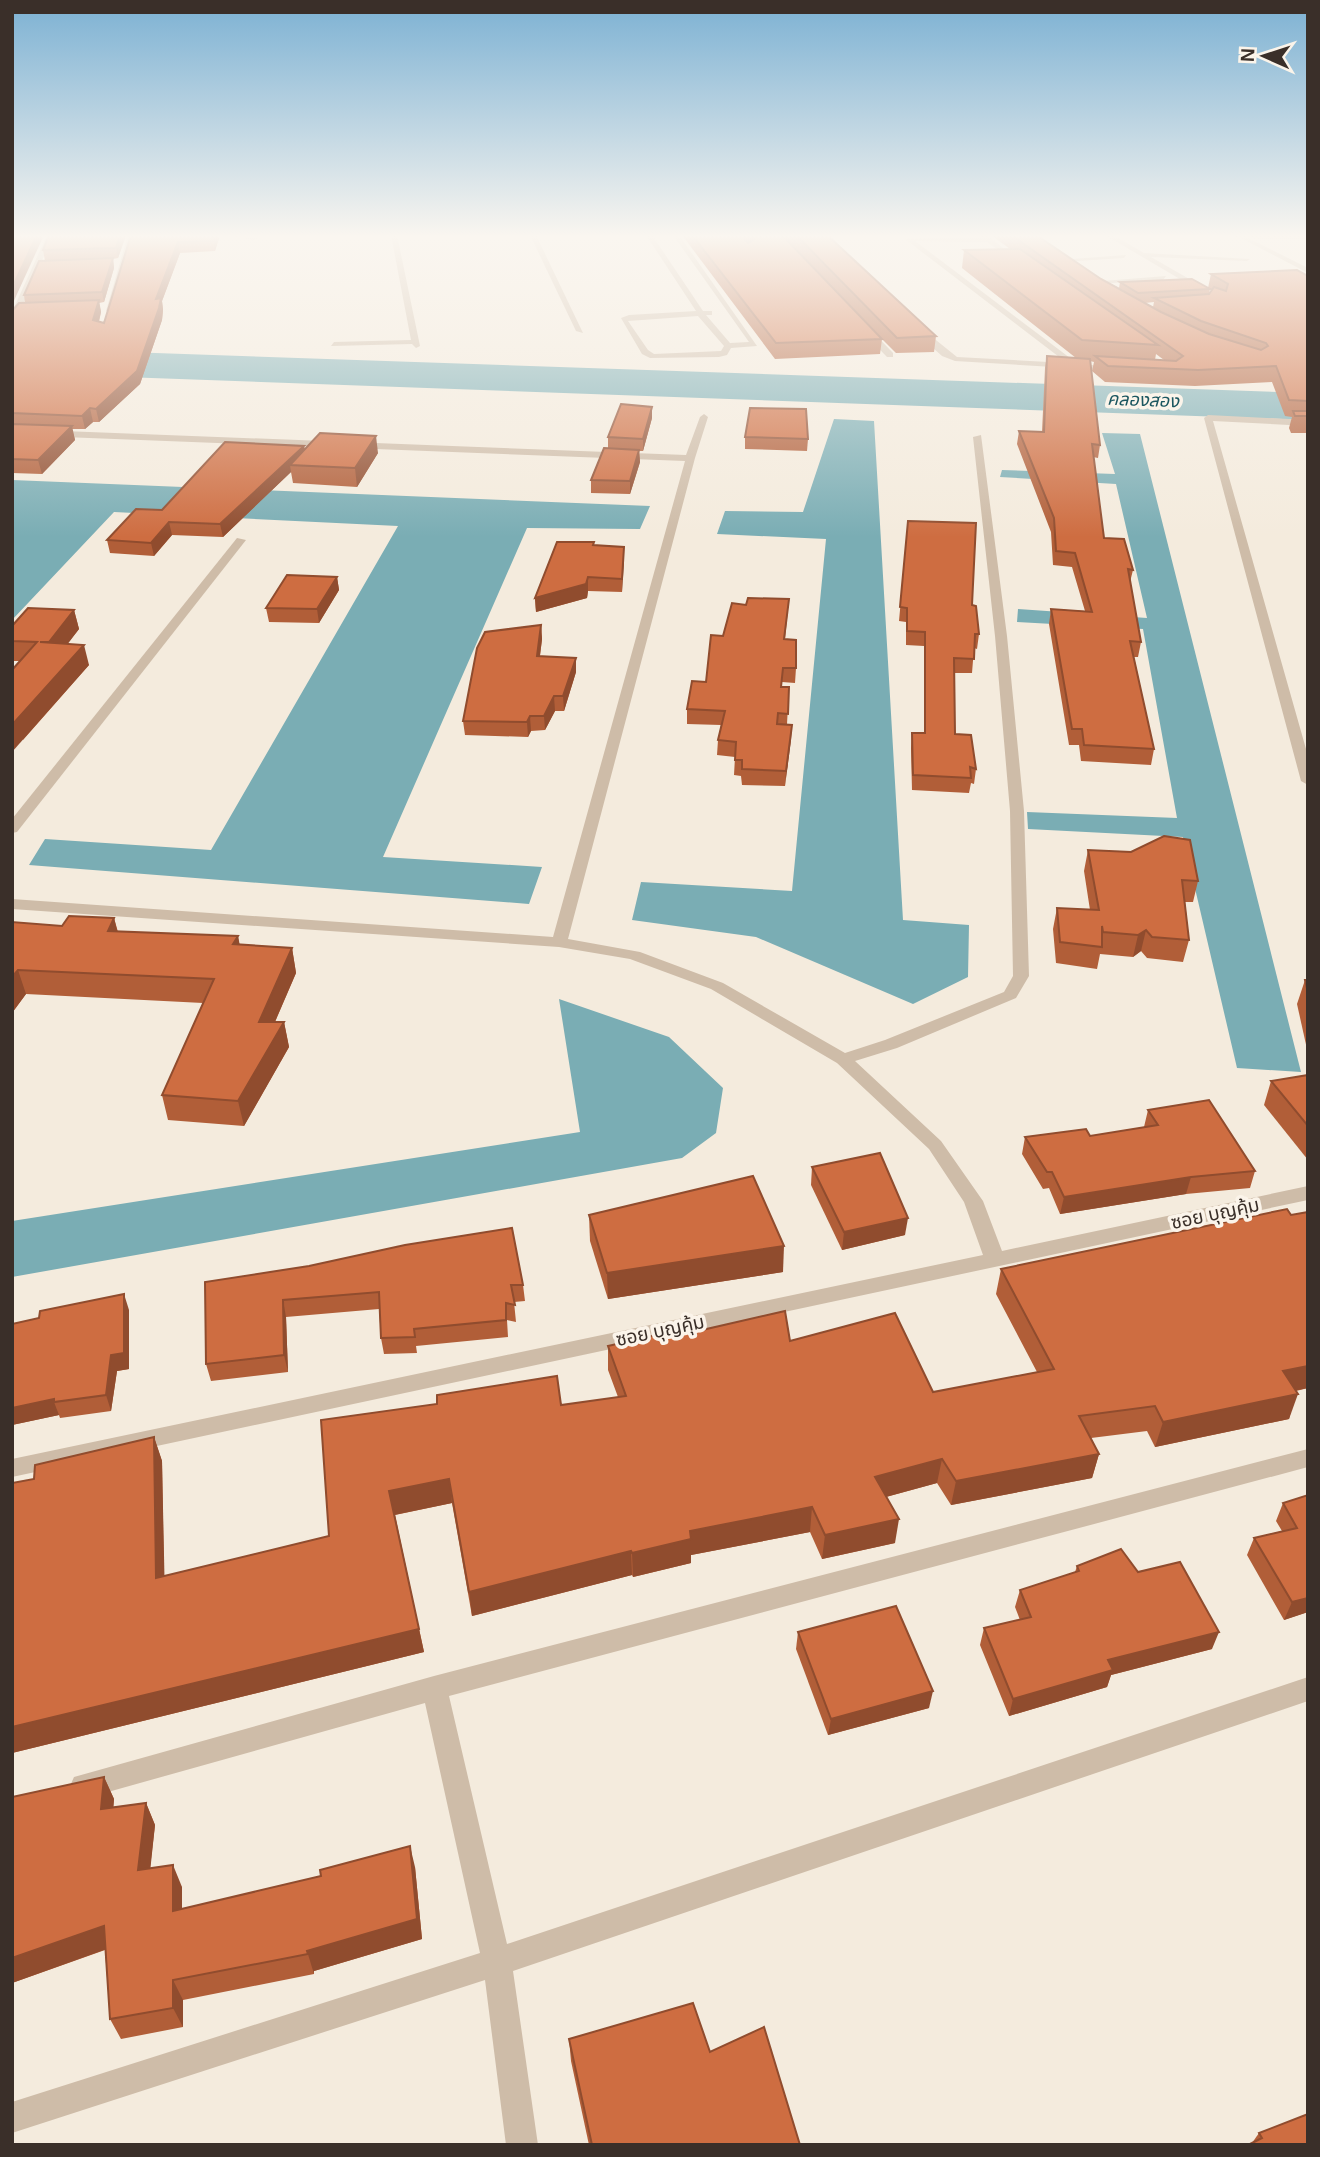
<svg xmlns="http://www.w3.org/2000/svg" width="1320" height="2157" font-family="Helvetica,'Noto Sans Thai',sans-serif">
<style>
.water{fill:#7aadb4}
.lines{fill:none;stroke-linecap:round;stroke-linejoin:round}
.minor{fill:#cebca8;fill-rule:evenodd}
.wall{fill:#b15e38;fill-rule:evenodd}
.shaded-wall{fill:#904c2e}
.building{fill:#ce6d41;stroke:#904c2e;stroke-width:2}
.labels{text-anchor:middle;stroke-width:7;stroke-linejoin:round;paint-order:stroke}
.far-water-label{font-size:18px;font-style:italic;fill:#1b565f;stroke:#fbf4ea}
.street-label{font-size:19px;fill:#3a2f29;stroke:#fbf4ea}
</style>
<rect width="100%" height="100%" fill="#f4ebdd"/>
<g class="water">
<polygon points="12,348 1308,393 1308,420 12,373"/>
<polygon points="834,419 874,421 903,920 969,925 968,977 913,1004 756,937 632,920 641,882 792,891 826,539 717,534 725,511 803,512"/>
<polygon points="1102,433 1140,434 1301,1072 1237,1068 1183,837 1028,829 1027,812 1177,818 1143,629 1017,622 1018,609 1147,618 1116,484 1000,477 1002,470 1115,474"/>
<polygon points="12,480 650,506 640,529 527,528 383,857 542,867 529,904 29,865 45,839 211,850 398,526 114,512 12,620"/>
<polygon points="559,999 669,1037 723,1088 716,1133 682,1158 12,1277 12,1221 580,1132"/>
</g>
<g class="lines">
<g class="minor">
<polygon points="47,235 53,235 16,321 12,323 12,312"/>
<polygon points="128,235 134,235 113,309 106,311"/>
<polygon points="229,235 257,238 254,240"/>
<polygon points="391,235 397,235 420,346 416,348 412,344 331,346 334,342 411,340"/>
<polygon points="530,235 536,235 583,333 576,331"/>
<path d="M646,235H652L703,311H712V315H706L730,343L749,342L673,235H679L757,346L731,348L727,355L719,357L650,358L642,354L621,318L629,315L696,311ZM698,316L724,346L721,351L654,354L648,350L628,321Z"/>
<polygon points="979,235 986,235 1022,262 1017,263 987,242 915,241 1078,364 1117,367 1120,371 955,361 942,356 915,332 915,328 921,328 957,357 1067,363 905,239 982,238"/>
<polygon points="1105,235 1113,235 1144,253 1250,259 1247,261 1151,257 1205,288 1202,292"/>
<polygon points="1212,235 1308,235 1308,239 1248,238 1308,268 1308,273 1239,237"/>
<polygon points="1126,255 1124,258 1061,262 1058,260"/>
<polygon points="1166,276 1163,280 1094,284 1090,282"/>
<polygon points="862,327 868,327 893,353 893,357 887,357 862,331"/>
<polygon points="704,414 708,417 695,458 568,939 640,952 723,983 845,1053 885,1040 1004,992 1013,976 1010,811 995,636 973,437 981,435 1007,636 1024,811 1029,976 1016,998 897,1048 855,1061 941,1141 983,1201 1002,1251 1308,1186 1308,1200 12,1477 12,1459 983,1255 964,1202 929,1149 837,1063 711,989 630,959 559,947 12,909 12,899 553,937 685,461 12,435 12,429 686,455 700,417"/>
<polygon points="1208,415 1308,420 1308,426 1213,421 1308,756 1308,785 1301,781 1204,418"/>
<polygon points="237,538 246,540 17,832 12,833 12,819"/>
<polygon points="1308,1449 1308,1467 449,1696 507,1944 1308,1677 1308,1701 513,1971 538,2145 506,2145 485,1980 12,2133 12,2102 480,1953 425,1703 83,1799 74,1795 70,1786 74,1777 434,1676"/>
</g>
</g>
<g class="wall">
<polygon points="126,235 118,258 113,259 114,268 104,302 99,303 101,312 99,322 104,323 131,235 220,235 215,251 180,253 162,301 163,310 162,320 140,384 99,422 93,422 85,429 72,429 75,440 42,474 12,473 12,311 25,303 24,295 45,261 43,250"/>
<polygon points="682,235 827,235 936,336 934,352 896,353 882,339 880,354 775,359"/>
<path d="M991,235H1036L1101,279L1119,288L1120,282L1210,289L1209,294L1212,290L1208,288L1211,274L1308,276V436L1307,433H1291L1289,428L1292,417L1285,416L1272,382L1195,386L1105,382L1092,371L1094,362L1090,361L1100,445L1098,458L1093,457L1104,538L1133,570L1130,582L1141,642L1138,657H1134L1154,749L1151,765L1081,761L1079,745H1069L1049,624L1051,609L1085,611L1072,567L1053,565L1051,532L1017,444L1019,431L1042,432L1045,368L1047,356L1076,358L962,268L964,250L1010,249ZM1154,302L1153,307L1145,303ZM1156,354L1164,360H1155Z"/>
<polygon points="652,418 643,451 639,451 640,462 630,494 591,493 591,480 608,448 608,437"/>
<polygon points="745,437 808,439 807,451 745,449"/>
<polygon points="304,446 305,449 378,453 357,487 293,483 291,472 223,537 172,535 154,556 110,553 107,540 162,510"/>
<polygon points="908,521 972,605 979,634 977,649 974,648 972,673 954,673 955,734 976,769 974,784 971,783 969,793 912,790 911,748 912,733 924,733 924,646 906,645 906,622 899,621"/>
<polygon points="595,546 624,547 622,592 588,591 587,598 536,612 535,598"/>
<polygon points="337,577 339,590 319,623 269,622 266,608"/>
<polygon points="789,599 785,639 796,668 795,683 782,682 781,687 789,687 787,724 792,725 785,786 742,785 741,776 734,775 735,757 717,755 718,740 721,725 687,724 687,709 706,682 723,636 746,605"/>
<polygon points="74,610 79,629 67,644 89,665 23,740 20,661 12,661 12,626"/>
<polygon points="541,625 542,639 540,656 576,672 564,711 555,711 545,730 531,731 528,737 465,735 463,721"/>
<polygon points="1088,850 1198,881 1193,902 1185,902 1189,940 1183,962 1147,958 1141,951 1133,957 1100,954 1097,969 1056,963 1053,929 1057,908 1090,910 1084,871"/>
<polygon points="114,918 118,932 238,936 239,945 292,948 296,973 275,1022 284,1022 289,1047 244,1126 168,1120 162,1095 203,1003 26,994 12,1013 12,922 62,926"/>
<polygon points="1305,980 1308,980 1308,1049 1307,1049 1297,1004"/>
<polygon points="1308,1075 1308,1160 1264,1105 1271,1081"/>
<polygon points="1148,1110 1255,1171 1250,1188 1186,1194 1060,1214 1049,1188 1043,1189 1022,1154 1025,1137 1090,1136 1144,1127"/>
<polygon points="812,1167 905,1235 842,1250 811,1185"/>
<polygon points="1308,1212 1308,1388 1296,1391 1289,1419 1155,1447 1147,1431 1091,1438 1099,1454 1092,1478 951,1505 937,1483 886,1497 895,1543 822,1559 810,1532 691,1555 691,1563 633,1577 632,1575 472,1616 452,1503 395,1515 424,1652 12,1753 34,1479 154,1437 162,1461 164,1576 329,1536 561,1405 618,1397 608,1370 608,1346 702,1330 790,1341 933,1392 1037,1372 996,1294 1001,1269"/>
<polygon points="589,1215 783,1272 608,1299 590,1241"/>
<polygon points="205,1282 523,1285 525,1301 514,1302 516,1322 507,1320 508,1337 416,1346 417,1353 384,1354 381,1338 379,1309 286,1317 288,1372 211,1381 206,1364"/>
<polygon points="129,1310 129,1369 117,1371 111,1411 60,1418 59,1415 12,1425"/>
<polygon points="1308,1495 1308,1612 1284,1620 1247,1555 1254,1538 1282,1531 1276,1521 1283,1503"/>
<polygon points="1077,1566 1138,1572 1212,1649 1111,1675 1107,1687 1009,1716 980,1645 984,1628 1020,1620 1015,1607 1020,1590 1075,1572"/>
<polygon points="798,1632 929,1708 828,1735 796,1649"/>
<polygon points="104,1777 114,1799 113,1807 146,1803 155,1825 150,1868 182,1887 182,1909 415,1867 422,1939 314,1971 314,1974 183,2000 183,2027 121,2039 110,2019 105,1950 12,1983 12,1797"/>
<polygon points="569,2039 800,2145 589,2145 571,2061"/>
<polygon points="1308,2114 1252,2143 1259,2133"/>
</g>
<g class="shaded-wall">
<polygon points="37,235 44,235 12,305 12,288"/>
<polygon points="120,235 126,235 118,258 116,248"/>
<polygon points="215,235 220,235 215,251 214,241"/>
<polygon points="737,235 772,235 752,235 752,240 739,241"/>
<polygon points="178,242 180,253 162,301 163,310 162,320 140,384 99,422 96,409 156,299"/>
<polygon points="113,258 114,268 104,302 102,292"/>
<polygon points="99,300 101,312 96,332 93,320"/>
<polygon points="652,407 652,418 643,451 643,439"/>
<polygon points="90,408 93,422 85,429 82,416"/>
<polygon points="72,426 75,440 42,474 38,460"/>
<polygon points="376,436 378,453 357,487 355,468"/>
<polygon points="304,446 306,458 290,465 291,472 223,537 220,524"/>
<polygon points="639,450 640,462 630,494 630,481"/>
<polygon points="169,522 172,535 154,556 151,543"/>
<polygon points="624,547 624,561 622,592 622,579"/>
<polygon points="337,577 339,590 319,623 317,609"/>
<polygon points="588,577 588,591 587,598 536,612 535,598"/>
<polygon points="74,610 79,629 54,662 49,642"/>
<polygon points="541,625 542,639 538,670 537,656"/>
<polygon points="84,645 89,665 12,752 12,725"/>
<polygon points="576,658 576,672 564,711 563,696"/>
<polygon points="554,696 555,711 545,730 544,716"/>
<polygon points="530,716 531,731 528,737 527,722"/>
<polygon points="792,725 791,740 785,786 786,771"/>
<polygon points="114,918 120,942 108,931"/>
<polygon points="1146,930 1141,951 1133,957 1138,935"/>
<polygon points="238,936 243,961 233,944"/>
<polygon points="292,948 296,973 264,1047 259,1022"/>
<polygon points="18,970 26,994 12,1013 12,977"/>
<polygon points="284,1022 289,1047 244,1126 238,1101"/>
<polygon points="1191,1177 1186,1194 1060,1214 1064,1197"/>
<polygon points="908,1218 905,1235 842,1250 844,1232"/>
<polygon points="784,1246 783,1272 608,1299 607,1273"/>
<polygon points="124,1294 129,1310 129,1369 117,1371 111,1411 106,1395 111,1355"/>
<polygon points="283,1300 286,1317 288,1372 284,1355"/>
<polygon points="1308,1366 1308,1388 1273,1395 1283,1371"/>
<polygon points="1298,1394 1289,1419 1155,1447 1163,1422"/>
<polygon points="54,1399 54,1402 59,1415 12,1425 12,1408"/>
<polygon points="154,1437 162,1461 165,1602 156,1578"/>
<polygon points="1099,1454 1092,1478 951,1505 956,1481"/>
<polygon points="942,1459 937,1483 871,1501 875,1477"/>
<polygon points="449,1479 452,1503 394,1515 389,1491"/>
<polygon points="812,1507 810,1532 691,1555 691,1563 633,1577 632,1553 690,1531"/>
<polygon points="899,1519 895,1543 822,1559 825,1535"/>
<polygon points="631,1551 632,1575 472,1616 469,1592"/>
<polygon points="1308,1598 1308,1612 1284,1620 1292,1602"/>
<polygon points="419,1629 424,1652 12,1753 12,1727"/>
<polygon points="1219,1632 1212,1649 1111,1675 1107,1687 1009,1716 1013,1699 1108,1660"/>
<polygon points="933,1691 929,1708 828,1735 831,1719"/>
<polygon points="104,1777 114,1799 112,1830 101,1809"/>
<polygon points="146,1803 155,1825 148,1891 138,1870"/>
<polygon points="410,1846 415,1867 422,1939 314,1971 314,1974 307,1951"/>
<polygon points="173,1865 182,1887 182,1931 173,1911"/>
<polygon points="104,1926 115,1946 12,1983 12,1958"/>
<polygon points="173,1980 183,2000 183,2027 173,2008"/>
</g>
<g class="building">
<polygon points="12,235 37,235 12,288"/>
<polygon points="49,235 120,235 116,248 43,250"/>
<polygon points="131,235 215,235 214,241 178,242 156,299 161,298 159,308 137,371 96,409 90,408 82,416 12,413 12,311 19,303 99,300 93,320 104,323"/>
<polygon points="692,235 741,235 748,243 754,239 752,235 782,235 882,339 776,343"/>
<polygon points="796,235 827,235 936,336 897,338"/>
<polygon points="1011,235 1036,235 1101,279 1161,312 1209,334 1261,350 1268,346 1266,343 1201,321 1154,298 1209,294 1214,287 1226,291 1228,284 1211,274 1297,270 1308,276 1308,401 1289,400 1276,366 1198,370 1108,366 1095,356 1176,361 1183,356"/>
<polygon points="1020,249 1158,345 1082,340 964,250"/>
<polygon points="113,258 102,292 24,295 39,261"/>
<polygon points="1192,279 1210,289 1138,293 1120,282"/>
<polygon points="1047,356 1090,359 1100,445 1092,444 1104,538 1124,539 1133,570 1128,569 1141,642 1130,641 1154,749 1084,745 1082,729 1072,729 1051,609 1092,612 1075,553 1056,551 1054,518 1019,431 1044,432"/>
<polygon points="621,404 652,407 643,439 608,437"/>
<polygon points="750,408 806,409 808,439 745,437"/>
<polygon points="1293,411 1308,411 1308,416 1295,416"/>
<polygon points="12,424 72,426 38,460 12,459"/>
<polygon points="320,433 376,436 355,468 290,465"/>
<polygon points="225,442 304,446 220,524 169,522 151,543 107,540 136,509 162,510"/>
<polygon points="604,448 639,450 630,481 591,480"/>
<polygon points="908,521 976,523 972,605 976,606 979,634 975,634 974,659 954,658 955,734 971,735 976,769 970,767 971,778 913,775 912,733 925,733 925,632 907,631 907,608 900,607"/>
<polygon points="557,542 594,542 593,545 624,547 622,579 588,577 586,584 535,598"/>
<polygon points="287,575 337,577 317,609 266,608"/>
<polygon points="748,598 789,599 784,639 796,640 796,668 783,668 781,687 789,687 788,714 778,713 777,724 792,725 786,771 742,769 742,760 735,760 736,742 718,740 725,711 687,709 692,681 706,682 711,635 723,636 732,603 746,605"/>
<polygon points="28,608 74,610 49,642 40,642 84,645 12,725 12,670 37,642 12,641 12,626"/>
<polygon points="541,625 537,656 576,658 563,696 554,696 544,716 530,716 527,722 463,721 477,648 485,632"/>
<polygon points="1164,836 1190,840 1198,881 1182,880 1189,940 1152,937 1146,930 1138,935 1103,932 1102,926 1102,947 1060,942 1057,908 1099,910 1088,850 1131,852"/>
<polygon points="69,916 114,918 108,931 238,936 233,944 292,948 259,1022 284,1022 238,1101 162,1095 214,979 18,970 12,977 12,922 62,926"/>
<polygon points="1305,980 1308,980 1308,993"/>
<polygon points="1308,1075 1308,1126 1271,1081"/>
<polygon points="1209,1100 1255,1171 1191,1177 1064,1197 1052,1172 1047,1172 1025,1137 1086,1129 1090,1136 1158,1125 1148,1110"/>
<polygon points="880,1153 908,1218 844,1232 812,1167"/>
<polygon points="753,1176 784,1246 607,1273 589,1215"/>
<polygon points="1287,1209 1291,1215 1308,1212 1308,1366 1283,1371 1298,1394 1163,1422 1155,1406 1079,1416 1099,1454 956,1481 942,1459 875,1477 899,1519 825,1535 812,1507 690,1531 691,1539 632,1553 631,1551 469,1592 449,1479 389,1491 419,1629 12,1727 12,1483 34,1479 35,1465 154,1437 156,1578 329,1536 321,1420 437,1404 437,1395 557,1376 561,1405 626,1396 608,1346 700,1325 702,1330 785,1311 790,1341 895,1313 933,1392 1054,1369 1001,1269"/>
<polygon points="512,1228 523,1285 511,1285 515,1305 506,1303 506,1320 414,1329 415,1337 381,1338 379,1292 283,1300 284,1355 206,1364 205,1282 309,1266 405,1245"/>
<polygon points="124,1294 124,1353 111,1355 106,1395 54,1402 54,1399 12,1408 12,1324 39,1318 40,1311"/>
<polygon points="1308,1495 1308,1598 1292,1602 1254,1538 1297,1528 1283,1503"/>
<polygon points="1121,1549 1138,1572 1180,1562 1219,1632 1108,1660 1113,1670 1013,1699 984,1628 1031,1617 1020,1590 1079,1571 1077,1566"/>
<polygon points="896,1606 933,1691 831,1719 798,1632"/>
<polygon points="104,1777 101,1809 146,1803 138,1870 173,1865 173,1911 321,1876 320,1870 410,1846 417,1919 307,1951 308,1954 173,1980 173,2008 110,2019 104,1926 12,1958 12,1797"/>
<polygon points="693,2003 710,2052 764,2027 800,2145 592,2145 569,2039"/>
<polygon points="1308,2114 1308,2145 1248,2145 1262,2138 1259,2133"/>
</g>
<linearGradient id="sky" x2="0" y2="1"><stop stop-color="#7cb1d3"/><stop offset="0.44" stop-color="#faf6f0"/><stop offset="1" stop-color="#faf6f0" stop-opacity="0"/></linearGradient>
<rect width="1320" height="537" fill="url(#sky)"/>
<g class="labels">
<g class="far-water-label">
<text transform="translate(1143 400) rotate(2)" y="6">คลองสอง</text>
</g>
<g class="street-label">
<text transform="translate(1215 1213) rotate(-12)" y="7">ซอย บุญคุ้ม</text>
<text transform="translate(660 1330) rotate(-12)" y="7">ซอย บุญคุ้ม</text>
</g>
</g>
<rect width="1320" height="2157" fill="none" stroke="#3a2f29" stroke-width="28"/>
<g transform="translate(1264 56) rotate(273)" stroke="#fbf4ea" stroke-width="5" paint-order="stroke">
<path d="M0-5L12 26L0 18L-12 26Z" fill="#3a2f29"/>
<text y="-10" font-size="19" font-weight="bold" text-anchor="middle" fill="#3a2f29">N</text>
</g>
</svg>
